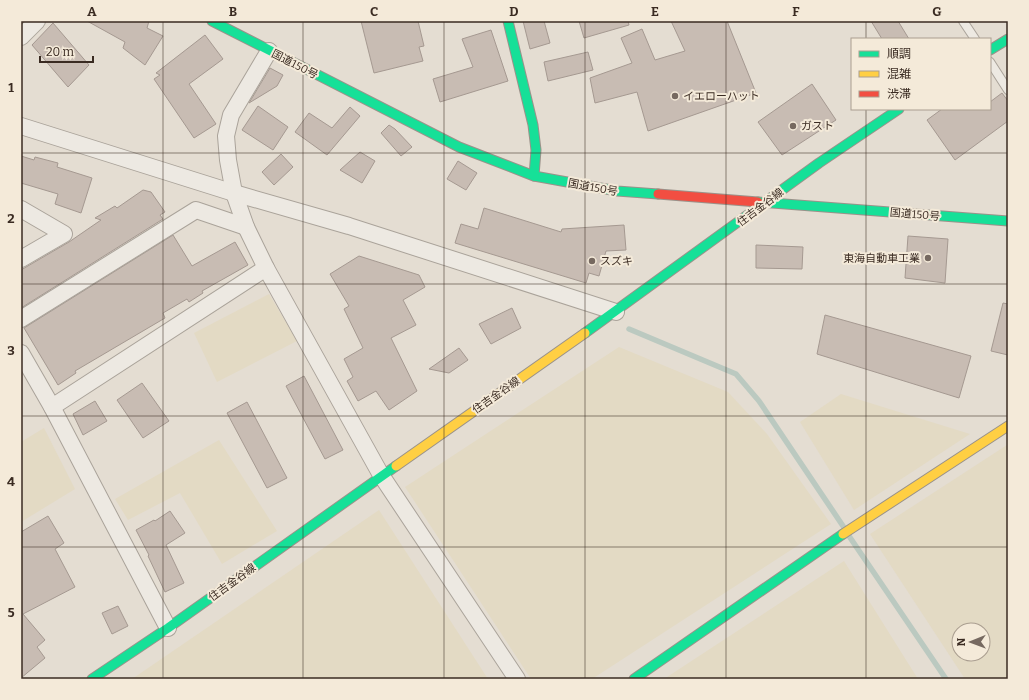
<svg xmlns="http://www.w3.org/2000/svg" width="1029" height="700" font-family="Bitter,'Noto Sans JP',serif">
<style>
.farmland{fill:#e3dac4;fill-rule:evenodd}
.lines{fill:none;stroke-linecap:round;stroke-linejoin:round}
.stream{stroke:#bbc9c0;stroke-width:5.5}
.building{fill:#c8bcb3;stroke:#a59991}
.lane-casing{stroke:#aaa39a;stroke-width:10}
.street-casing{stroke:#aaa39a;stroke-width:18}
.fast-casing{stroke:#9a928a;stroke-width:11}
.slow-casing{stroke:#9a928a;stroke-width:11}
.jam-casing{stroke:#9a928a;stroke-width:11}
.lane{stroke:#ede9e2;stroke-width:8}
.street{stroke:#ede9e2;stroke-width:16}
.fast{stroke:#16e098;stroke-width:9}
.slow{stroke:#ffcf43;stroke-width:9}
.jam{stroke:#f24e42;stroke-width:9}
.grid{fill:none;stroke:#3a2b22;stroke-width:1;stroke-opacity:0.55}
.poi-dot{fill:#766960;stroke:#f4ead9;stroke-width:1.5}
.labels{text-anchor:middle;stroke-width:4;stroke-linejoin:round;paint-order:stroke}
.street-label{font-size:11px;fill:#3a2b22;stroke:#f4ead9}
.poi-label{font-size:11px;fill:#3a2b22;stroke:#f4ead9;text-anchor:start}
.neatline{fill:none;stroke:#3a2b22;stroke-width:1.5}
.grid-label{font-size:13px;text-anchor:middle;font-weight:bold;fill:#3a2b22}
</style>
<rect width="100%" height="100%" fill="#e4ddd2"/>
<g class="farmland">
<polygon points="269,294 297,341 217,382 194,333"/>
<polygon points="619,347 728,392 767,434 831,524 592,679 531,679 405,487"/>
<polygon points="841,394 970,434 854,510 800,422"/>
<polygon points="44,428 75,489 21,522 21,442"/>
<polygon points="219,440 277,531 222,564 180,493 128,520 115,499"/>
<path d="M1007,445L1008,679H965L870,534ZM959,630H983V654H959Z"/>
<polygon points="379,510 488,679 132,679"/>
<polygon points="844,561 918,679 664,679"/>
</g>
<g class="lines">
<g class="stream">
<polyline points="629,329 736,374 759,401 845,529"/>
<polyline points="849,536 946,679"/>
</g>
</g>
<g class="building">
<polygon points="87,21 149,21 147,28 163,36 145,65 123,48 125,42"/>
<polygon points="361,21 418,21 424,46 419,47 423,61 374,73"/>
<polygon points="523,21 544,21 550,43 530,49"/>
<polygon points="579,21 628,21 629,25 584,38"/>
<polygon points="671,21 727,21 756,93 648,131 637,92 595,103 590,78 632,63 621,38 642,29 655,60 685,51"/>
<polygon points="871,21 898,21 909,39 882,39"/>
<polygon points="53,23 89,65 68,87 32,45"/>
<polygon points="491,30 508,81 440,102 433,79 473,67 462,39"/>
<polygon points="205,35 223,59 189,84 216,124 194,138 154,79 160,75 156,73"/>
<polygon points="588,52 593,70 548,81 544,62"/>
<polygon points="270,68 283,75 277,86 249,103"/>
<polygon points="812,84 836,120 782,155 758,122"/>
<polygon points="1002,93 1008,101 1008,121 955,160 927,120 942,109 990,109 990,102"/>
<polygon points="258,106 288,127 273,150 242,130"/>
<polygon points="350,107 360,116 327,155 295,132 309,113 332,128"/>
<polygon points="389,125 395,129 412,147 401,156 381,133"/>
<polygon points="360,152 375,161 362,183 340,170"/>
<polygon points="281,154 293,167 274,185 262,172"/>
<polygon points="21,156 34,160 35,157 58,163 57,167 92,178 81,213 55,204 58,194 21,183"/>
<polygon points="458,161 477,173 466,190 447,179"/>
<polygon points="143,190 151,192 165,212 160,215 163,219 21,308 21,270 69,242 101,220 95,218 115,206 117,208"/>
<polygon points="484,208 561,232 562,229 624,225 626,250 606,251 599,276 589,273 586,283 455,243 461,224 478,229"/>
<polygon points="173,235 192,266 235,242 248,265 202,291 203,293 189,302 187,299 163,313 165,318 75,371 76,373 58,385 24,328"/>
<polygon points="908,236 948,239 945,283 905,278"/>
<polygon points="756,245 803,247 802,269 756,268"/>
<polygon points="359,256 419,275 425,287 403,300 416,325 391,338 417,391 389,410 376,391 358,401 347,381 353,377 344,359 363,348 344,309 349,306 330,274"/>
<polygon points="1003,303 1008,304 1008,355 991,351"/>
<polygon points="512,308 521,328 491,344 479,324"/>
<polygon points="825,315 971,356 959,398 817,354"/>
<polygon points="459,348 468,360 449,373 429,369"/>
<polygon points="304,376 343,450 325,459 286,386"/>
<polygon points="142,383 169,421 143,438 117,400"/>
<polygon points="95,401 107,421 83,435 73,414"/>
<polygon points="247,402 287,478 267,488 227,413"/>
<polygon points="170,511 185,533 166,545 184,583 165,592 148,556 149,555 136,530 154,520 155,521"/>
<polygon points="48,516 64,543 55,549 75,587 23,614 45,640 37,647 45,658 21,678 21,532"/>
<polygon points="118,606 128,626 112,634 102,613"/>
</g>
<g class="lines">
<g class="lane-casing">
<g id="lane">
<polyline points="963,21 975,39"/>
<polyline points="990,62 1008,90"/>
</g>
</g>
<g class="street-casing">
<g id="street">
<polyline points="21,37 37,21"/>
<polyline points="269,51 231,115 226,136 228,160 234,193 246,227 266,268 381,475 517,679"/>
<polyline points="21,126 234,193 349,226 616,312"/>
<polyline points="21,209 64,234 21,259"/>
<polyline points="21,319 196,210 246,227"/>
<polyline points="21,353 52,407 168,628"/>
<polyline points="52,407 266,268"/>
</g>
</g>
<g class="fast-casing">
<g id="fast">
<polyline points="212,21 459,147 534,176 617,191 658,194"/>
<polyline points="508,21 533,125 536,150 534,176"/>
<polyline points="990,50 1008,39"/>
<polyline points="758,202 1008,221"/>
<polyline points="585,333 819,163 899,109"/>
<polyline points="92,679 168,628 396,466"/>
<polyline points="634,679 843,534"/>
</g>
</g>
<g class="slow-casing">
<g id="slow">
<polyline points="396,466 585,333"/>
<polyline points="843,534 1008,426"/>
</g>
</g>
<g class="jam-casing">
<polyline id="jam" points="658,194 758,202"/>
</g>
<use href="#lane" class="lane"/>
<use href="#street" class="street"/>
<use href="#fast" class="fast"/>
<use href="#slow" class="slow"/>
<use href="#jam" class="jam"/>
</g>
<path class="grid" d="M163,21V679M303,21V679M444,21V679M585,21V679M726,21V679M866,21V39M866,109V679M21,153H1008M21,284H1008M21,416H1008M21,547H1008"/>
<g class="poi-dot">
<circle cx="675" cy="96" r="4"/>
<circle cx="793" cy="126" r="4"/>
<circle cx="928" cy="258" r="4"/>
<circle cx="592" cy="261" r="4"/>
</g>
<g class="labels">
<g class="street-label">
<text transform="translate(295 64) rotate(27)" y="4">国道150号</text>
<text transform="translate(593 187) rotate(10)" y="4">国道150号</text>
<text transform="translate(760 207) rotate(-37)" y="4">住吉金谷線</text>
<text transform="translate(915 214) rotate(5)" y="4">国道150号</text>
<text transform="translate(496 395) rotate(-35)" y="4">住吉金谷線</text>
<text transform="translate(232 582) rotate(-36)" y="4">住吉金谷線</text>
</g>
<g class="poi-label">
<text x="683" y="100">イエローハット</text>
<text x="801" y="130">ガスト</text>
<text x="920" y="262" text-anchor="end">東海自動車工業</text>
<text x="600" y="265">スズキ</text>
</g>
</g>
<rect width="1029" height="700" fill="none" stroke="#f4ead9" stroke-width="44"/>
<rect x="851" y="38" width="140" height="72" fill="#f4ead9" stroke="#aa9e90"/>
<rect x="859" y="51" width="20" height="6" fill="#16e098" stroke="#aa9e90"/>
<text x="887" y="58" font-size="12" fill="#3a2b22">順調</text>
<rect x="859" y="71" width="20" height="6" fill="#ffcf43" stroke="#aa9e90"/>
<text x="887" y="78" font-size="12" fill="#3a2b22">混雑</text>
<rect x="859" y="91" width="20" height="6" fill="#f24e42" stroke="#aa9e90"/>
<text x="887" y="98" font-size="12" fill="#3a2b22">渋滞</text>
<g transform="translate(971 642) rotate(269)"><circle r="19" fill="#f4ead9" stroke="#aa9e90"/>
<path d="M0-3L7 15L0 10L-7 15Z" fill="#766960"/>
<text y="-6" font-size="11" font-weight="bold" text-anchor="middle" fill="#3a2b22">N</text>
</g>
<path d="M40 56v6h53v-6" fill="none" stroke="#3a2b22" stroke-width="2"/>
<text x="46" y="56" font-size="12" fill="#3a2b22" stroke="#f4ead9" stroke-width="3" paint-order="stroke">20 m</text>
<rect x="22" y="22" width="985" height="656" class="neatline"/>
<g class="grid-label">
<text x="92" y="16">A</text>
<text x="233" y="16">B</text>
<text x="374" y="16">C</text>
<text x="514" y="16">D</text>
<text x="655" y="16">E</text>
<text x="796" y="16">F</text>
<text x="937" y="16">G</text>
<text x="11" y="92">1</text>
<text x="11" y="223">2</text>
<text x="11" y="355">3</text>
<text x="11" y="486">4</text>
<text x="11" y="617">5</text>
</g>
</svg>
